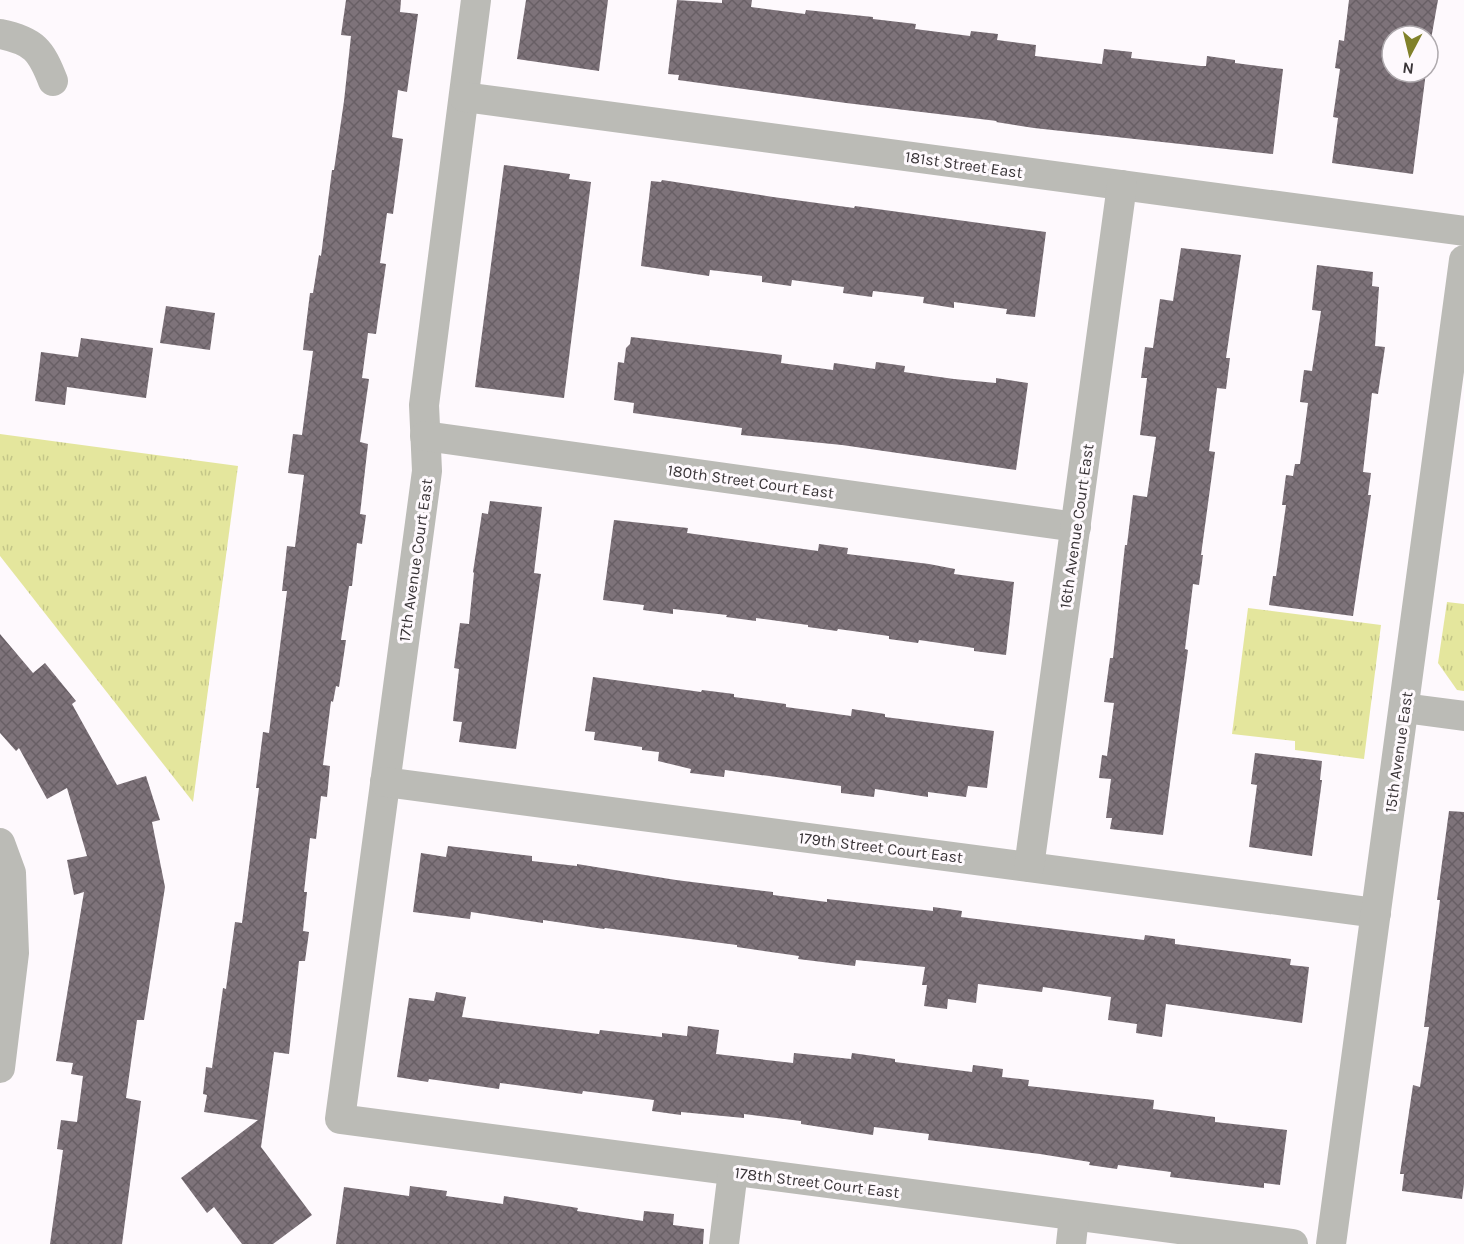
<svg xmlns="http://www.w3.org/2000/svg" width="1464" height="1244" font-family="Karla,sans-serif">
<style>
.park{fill:url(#park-tufts)}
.building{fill:url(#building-cross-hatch)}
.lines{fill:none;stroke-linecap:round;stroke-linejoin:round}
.street{stroke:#bbbbb6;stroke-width:30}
.labels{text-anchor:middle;stroke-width:6;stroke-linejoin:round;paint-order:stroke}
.street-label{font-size:16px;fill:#393437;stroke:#fef9fd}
</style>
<defs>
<pattern id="park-tufts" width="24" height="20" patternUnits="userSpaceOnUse" patternTransform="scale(1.5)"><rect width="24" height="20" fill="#e4e69d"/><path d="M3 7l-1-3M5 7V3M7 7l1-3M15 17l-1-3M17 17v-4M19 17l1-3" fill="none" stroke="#c4c688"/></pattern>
<pattern id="building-cross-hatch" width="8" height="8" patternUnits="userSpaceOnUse" patternTransform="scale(1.5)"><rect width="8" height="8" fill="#7e737a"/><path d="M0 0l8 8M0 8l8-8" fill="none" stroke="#685f65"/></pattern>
</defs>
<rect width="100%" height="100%" fill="#fef9fd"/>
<g class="park">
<polygon points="0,434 238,466 193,802 0,556"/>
<polygon points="1447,602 1464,604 1464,691 1457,690 1438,663"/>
<polygon points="1248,608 1381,625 1364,759 1295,750 1295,741 1232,734"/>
</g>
<g class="building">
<polygon points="346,0 401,0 400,12 418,14 407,92 398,90 392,137 403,139 393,214 387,213 380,263 386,264 376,334 368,333 362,378 369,379 360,442 368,444 360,514 366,515 362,544 357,543 352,586 349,586 341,640 346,640 339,687 336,686 333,702 331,701 323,765 330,766 327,797 321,796 316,839 310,838 304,892 307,892 303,931 309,932 305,961 299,961 289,1054 274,1052 261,1147 312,1215 273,1244 242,1244 214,1207 207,1213 181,1178 258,1120 204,1112 207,1095 203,1094 206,1067 212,1068 223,988 226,989 235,922 242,923 259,788 256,788 263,732 269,733 287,591 282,591 287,546 295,547 304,475 288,473 293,434 302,435 313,351 303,350 310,293 313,293 319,255 321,256 332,170 334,170 344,101 351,36 341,35"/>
<polygon points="526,0 608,0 599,71 517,59"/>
<polygon points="677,0 722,3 722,0 752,0 751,7 805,14 806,10 873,17 873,19 916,24 915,29 970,36 971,31 998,34 997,40 1036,45 1035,56 1102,64 1104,49 1132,52 1131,58 1201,66 1206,66 1207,56 1235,60 1235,63 1283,69 1273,154 1034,128 996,122 997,121 846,103 678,80 679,75 668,74"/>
<polygon points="1349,0 1438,0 1428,56 1428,36 1392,36 1392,72 1426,72 1413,174 1332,163 1338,118 1333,117 1340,69 1335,68 1339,40 1344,41"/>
<polygon points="504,165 570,174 569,179 591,182 564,398 475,387"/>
<polygon points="662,180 773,197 854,208 855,206 1046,232 1035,317 1006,314 1007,309 954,302 954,308 923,303 924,297 873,291 872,297 843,293 844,287 792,280 791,286 762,282 762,276 710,270 709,276 641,266 651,181 661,182"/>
<polygon points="1181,248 1241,255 1226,358 1230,358 1226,389 1217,388 1209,451 1215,452 1201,555 1203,555 1199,585 1193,584 1185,649 1188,650 1163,835 1110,829 1112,818 1106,818 1111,779 1099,778 1102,755 1107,756 1114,703 1104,702 1110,658 1113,658 1125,545 1127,545 1133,495 1147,497 1156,437 1140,435 1147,378 1141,378 1145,347 1153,348 1160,299 1173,301"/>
<polygon points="1317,265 1373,272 1372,286 1379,287 1375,346 1385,347 1378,394 1372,393 1363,472 1371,473 1368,495 1371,495 1353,616 1269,605 1273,576 1276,576 1286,505 1282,505 1286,475 1293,476 1295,464 1300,464 1308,403 1300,402 1304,370 1312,371 1321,311 1312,310"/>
<polygon points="166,306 215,313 210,350 160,343"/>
<polygon points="631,337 782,355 781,363 833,370 834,363 875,369 876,362 905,366 904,372 954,379 996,383 996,378 1028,383 1016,470 842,445 741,435 742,428 633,413 634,403 614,400 618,362 624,363 626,348 630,344"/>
<polygon points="81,338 153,348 146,398 67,387 65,405 35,401 41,352 78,357"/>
<polygon points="490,501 542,507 534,573 541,574 516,749 459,742 462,722 453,721 459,669 454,668 460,623 469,624 474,573 473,572 482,513 488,514"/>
<polygon points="614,520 688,528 687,533 818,551 819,544 848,548 847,554 929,564 955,569 954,574 1014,582 1006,655 974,651 974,648 919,640 918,643 889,639 889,636 838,629 837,631 808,627 808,625 756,618 756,621 726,617 727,615 673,609 673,614 643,610 644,605 603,600"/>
<polygon points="0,634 33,673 45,663 76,701 72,704 117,785 146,776 160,820 152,822 165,887 144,1020 137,1020 126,1098 141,1101 122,1244 50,1244 63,1150 57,1149 61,1120 77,1122 83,1076 71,1074 73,1063 56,1061 84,892 74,895 67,860 87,856 67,788 47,799 19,748 16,751 0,733"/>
<polygon points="593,677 701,692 702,690 734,694 734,697 786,704 786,707 851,716 852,709 885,714 885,717 994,731 987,788 968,786 966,797 928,792 928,797 875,789 874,797 841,793 841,786 725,770 724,777 690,773 691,769 658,761 659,752 642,750 642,747 594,740 595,732 585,731"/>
<polygon points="1255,753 1322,761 1320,780 1322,780 1312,856 1249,847 1257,785 1251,784"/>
<polygon points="1449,811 1464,812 1464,1184 1462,1199 1402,1191 1404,1174 1400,1174 1413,1085 1420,1087 1429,1027 1424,1027 1440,900 1437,900"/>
<polygon points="448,846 532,856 532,861 577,866 577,864 676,880 773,892 773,895 827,902 827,899 933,911 933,907 962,911 961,917 1144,940 1145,935 1175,939 1175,944 1291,959 1290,965 1309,967 1302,1023 1166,1004 1162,1037 1136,1033 1137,1024 1108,1020 1111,997 1043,987 1042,992 978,984 976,1003 948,999 947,1009 924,1006 927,985 922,985 925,967 856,960 855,966 798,959 799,956 737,947 737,945 605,928 604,929 543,920 543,923 471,912 470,919 413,912 421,853 446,857"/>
<polygon points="436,992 466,997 462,1017 599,1034 600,1030 662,1037 662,1033 687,1036 688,1026 719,1030 716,1054 793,1063 794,1053 851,1059 852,1053 895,1059 895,1062 972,1072 973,1065 1003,1069 1002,1077 1029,1080 1028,1086 1154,1100 1153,1109 1215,1117 1215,1122 1287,1130 1280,1185 1264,1183 1264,1188 1170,1177 1171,1172 1118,1165 1117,1169 1089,1165 1090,1162 1040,1154 928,1140 929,1134 874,1127 873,1135 801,1124 801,1121 744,1114 744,1118 681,1112 681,1115 652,1111 654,1100 583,1091 582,1094 500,1083 499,1089 429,1079 428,1082 397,1077 409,998 434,1001"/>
<polygon points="410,1186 447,1191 446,1196 503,1204 504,1196 578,1208 577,1211 643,1221 644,1211 674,1214 673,1225 704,1229 703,1244 336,1244 344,1187 409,1196"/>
</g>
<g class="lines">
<g class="street">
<polyline points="476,0 424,405 427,471 340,1119 1293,1244"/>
<path d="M0,34C34,41 41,50 53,81"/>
<polyline points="464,97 1464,231"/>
<polyline points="425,436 1076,527"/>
<polyline points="1404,708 1464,716"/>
<polyline points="385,782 1376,913"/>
<polyline points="0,843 11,873 14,953 0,1068"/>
<polyline points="1029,867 1122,185"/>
<polyline points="724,1244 733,1171"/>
<polyline points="1071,1244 1074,1216"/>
<polyline points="1331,1244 1464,260"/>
</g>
</g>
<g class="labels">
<g class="street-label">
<text transform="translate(964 164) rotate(8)" y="6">181st Street East</text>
<text transform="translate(751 481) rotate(8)" y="6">180th Street Court East</text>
<text transform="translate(1076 526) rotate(-82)" y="6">16th Avenue Court East</text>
<text transform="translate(415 560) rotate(-82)" y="6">17th Avenue Court East</text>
<text transform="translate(1398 752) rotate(-82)" y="6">15th Avenue East</text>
<text transform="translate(881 847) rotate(7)" y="6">179th Street Court East</text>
<text transform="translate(817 1182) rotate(7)" y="6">178th Street Court East</text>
</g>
</g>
<g transform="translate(1410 54) rotate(187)"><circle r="28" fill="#fef9fd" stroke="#afaaae" stroke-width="1.5"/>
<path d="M0-4.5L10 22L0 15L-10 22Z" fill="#81812a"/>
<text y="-9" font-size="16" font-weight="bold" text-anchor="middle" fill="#393437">N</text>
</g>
</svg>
